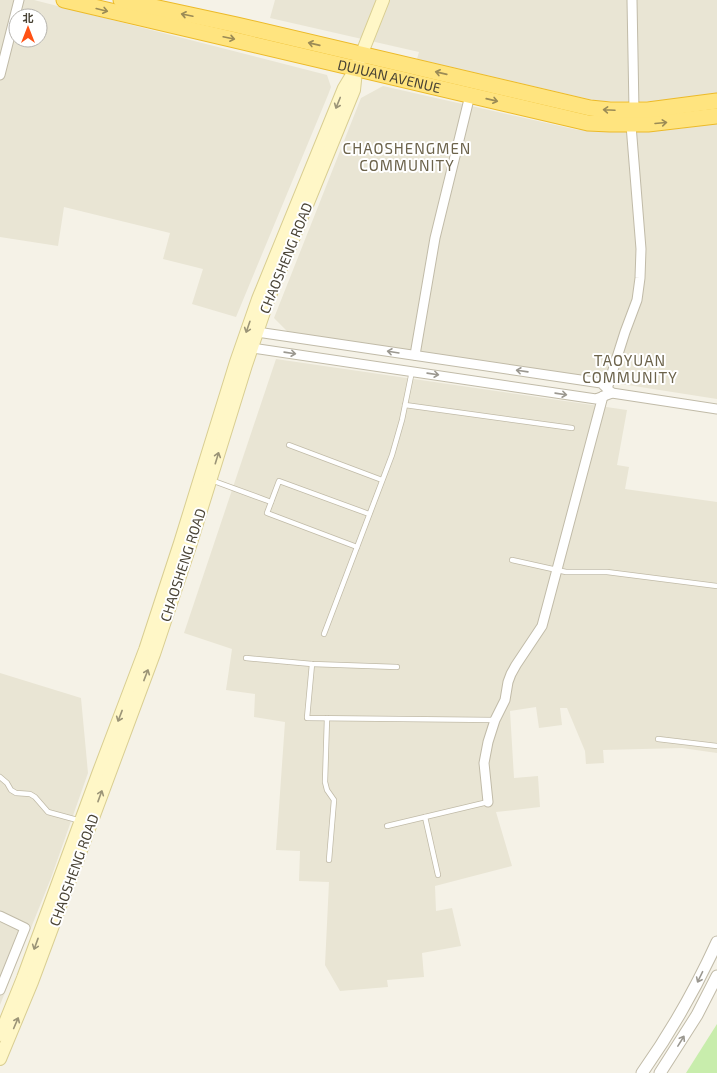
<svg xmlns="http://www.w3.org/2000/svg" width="717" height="1073" font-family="'Exo 2','Noto Sans SC',sans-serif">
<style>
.residential{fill:#e9e5d4;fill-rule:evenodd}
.park{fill:#c8edac}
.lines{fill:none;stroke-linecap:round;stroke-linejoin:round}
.service-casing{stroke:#c1bba8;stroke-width:6}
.minor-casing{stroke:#c1bba8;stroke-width:11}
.tertiary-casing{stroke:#c1bba8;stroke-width:13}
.secondary-casing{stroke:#d9ce92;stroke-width:14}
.trunk-casing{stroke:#ecba29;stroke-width:17}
.service{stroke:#fff;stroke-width:4.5}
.minor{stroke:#fff;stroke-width:9}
.tertiary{stroke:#fff;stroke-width:11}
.secondary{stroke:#fff7c7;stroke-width:12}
.trunk{stroke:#ffe47f;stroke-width:15}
.oneway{stroke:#9b8b56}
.oneway2{stroke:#9b9477}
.oneway3{stroke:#9b9890}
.labels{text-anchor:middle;stroke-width:4;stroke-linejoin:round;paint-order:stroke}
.street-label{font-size:14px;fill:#494335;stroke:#fff}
.neighbourhood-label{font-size:15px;letter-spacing:1px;fill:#6c634b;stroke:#fff}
</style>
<rect width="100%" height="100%" fill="#f5f2e7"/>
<g class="residential">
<path d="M0,0H34L327,75L331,87L328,95L236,317L192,304L203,269L163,259L170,233L64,207L58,246L0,237ZM16,16H40V40H16Z"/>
<polygon points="275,0 717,0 717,96 666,101 597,101 417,59 419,52 270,18"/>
<polygon points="383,86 578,130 643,131 678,129 717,123 717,399 288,332 274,318 361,98"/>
<polygon points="276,359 627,410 617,465 629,467 625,489 717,502 717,753 682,748 603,750 604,763 586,764 585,751 567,708 560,708 562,725 539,728 536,707 510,711 514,778 538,776 540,807 496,812 512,866 435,886 436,911 452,908 461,946 422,953 424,977 387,980 388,987 340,991 325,965 329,882 299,881 300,851 276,850 285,722 254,717 255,694 226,690 232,649 184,633"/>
<polygon points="0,673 81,698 88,773 51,878 0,1005"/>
</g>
<polygon class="park" points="717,1024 717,1073 686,1073"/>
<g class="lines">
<g class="service-casing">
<g id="service">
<polyline points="405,405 572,428"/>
<polyline points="289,445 382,480"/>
<polyline points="211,480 271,502"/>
<polyline points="357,547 267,513 279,481 369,514"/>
<polyline points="512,560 566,572 607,572 717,586"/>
<polyline points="324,634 392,455 402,420 412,371"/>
<polyline points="246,658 312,664 397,667"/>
<polyline points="312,664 307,718 495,720"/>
<polyline points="327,718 325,782 327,790 334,800 329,860"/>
<polyline points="658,739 717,746"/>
<polyline points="0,777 7,783 11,790 16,793 30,794 35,797 48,812 81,821"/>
<polyline points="425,817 438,875"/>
<polyline points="387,826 488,802"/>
</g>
</g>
<g class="minor-casing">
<g id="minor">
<polyline points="632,0 634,110"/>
<polyline points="0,75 19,0"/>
<polyline points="257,332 601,383 612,393"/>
<polyline points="252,348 596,399 612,393 717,409"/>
<polyline points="415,355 435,238 470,95"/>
<polyline points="607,389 625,332 637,300 640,278 641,249 631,125"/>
<polyline points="488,802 484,763 488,742 495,720 505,700 508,682 511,674 516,665 542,626 603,396"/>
<polyline points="0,916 25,928 0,990"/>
</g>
</g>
<g class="tertiary-casing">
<g id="tertiary">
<path d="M642,1073C671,1032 696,988 717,942"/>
<polyline points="660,1073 697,1015 717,976"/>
</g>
</g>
<g class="secondary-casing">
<g id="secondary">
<polyline points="0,1035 23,978 98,774 145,650 180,543 236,362 258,299 344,88 356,68 383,0"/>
<polyline points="0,1059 32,982 154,654 190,546 246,365 267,303 354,90 356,71"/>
</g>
</g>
<g class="trunk-casing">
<g id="trunk">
<path id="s1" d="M64,0L588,123L610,124H648L717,116"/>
<polyline points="121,0 237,25 590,108 610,110 648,110 717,101"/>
</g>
</g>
<use href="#service" class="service"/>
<use href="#minor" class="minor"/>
<use href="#tertiary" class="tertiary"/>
<use href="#secondary" class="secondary"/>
<use href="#trunk" class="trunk"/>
</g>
<defs><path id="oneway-shaft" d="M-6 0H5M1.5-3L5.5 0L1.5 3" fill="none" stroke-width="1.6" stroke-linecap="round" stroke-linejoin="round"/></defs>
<g class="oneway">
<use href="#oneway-shaft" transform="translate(102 10) rotate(14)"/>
<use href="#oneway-shaft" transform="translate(187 15) rotate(-168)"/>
<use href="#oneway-shaft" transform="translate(229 38) rotate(12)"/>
<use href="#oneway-shaft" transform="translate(314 44) rotate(-167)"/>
<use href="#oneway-shaft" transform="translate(441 73) rotate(-167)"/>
<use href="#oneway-shaft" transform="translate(492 100) rotate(13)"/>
<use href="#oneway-shaft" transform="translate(609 110) rotate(-177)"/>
<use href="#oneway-shaft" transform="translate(661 123) rotate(-5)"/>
</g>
<g class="oneway2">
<use href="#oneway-shaft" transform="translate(338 103) rotate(112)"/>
<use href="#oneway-shaft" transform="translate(248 327) rotate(109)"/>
<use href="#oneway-shaft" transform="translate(217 458) rotate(-73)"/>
<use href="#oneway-shaft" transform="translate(146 675) rotate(-69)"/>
<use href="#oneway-shaft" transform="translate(120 716) rotate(111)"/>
<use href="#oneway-shaft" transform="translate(100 796) rotate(-70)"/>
<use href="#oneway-shaft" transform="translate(36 944) rotate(110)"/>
<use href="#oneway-shaft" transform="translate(16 1023) rotate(-67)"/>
</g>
<g class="oneway3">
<use href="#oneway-shaft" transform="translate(393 352) rotate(-171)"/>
<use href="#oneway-shaft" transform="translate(290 353) rotate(8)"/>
<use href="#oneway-shaft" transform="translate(522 371) rotate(-172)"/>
<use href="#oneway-shaft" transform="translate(433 374) rotate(8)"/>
<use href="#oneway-shaft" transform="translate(561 394) rotate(8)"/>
<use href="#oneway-shaft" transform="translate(700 977) rotate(116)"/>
<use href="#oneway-shaft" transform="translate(681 1041) rotate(-58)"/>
</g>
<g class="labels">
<g class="street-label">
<text dy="5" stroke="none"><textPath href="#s1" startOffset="334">DUJUAN AVENUE</textPath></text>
<text transform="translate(286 258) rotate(-68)" y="5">CHAOSHENG ROAD</text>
<text transform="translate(183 565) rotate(-72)" y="5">CHAOSHENG ROAD</text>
<text transform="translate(74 870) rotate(-70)" y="5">CHAOSHENG ROAD</text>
</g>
<g class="neighbourhood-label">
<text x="407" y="154">CHAOSHENGMEN<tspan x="407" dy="17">COMMUNITY</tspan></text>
<text x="630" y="366">TAOYUAN<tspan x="630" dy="17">COMMUNITY</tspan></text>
</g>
</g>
<g transform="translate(28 28)"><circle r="19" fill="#ffffff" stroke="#b6b4ae"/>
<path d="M0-3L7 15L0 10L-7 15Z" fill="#ff5114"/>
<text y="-6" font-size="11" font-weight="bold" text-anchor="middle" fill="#494335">北</text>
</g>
</svg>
